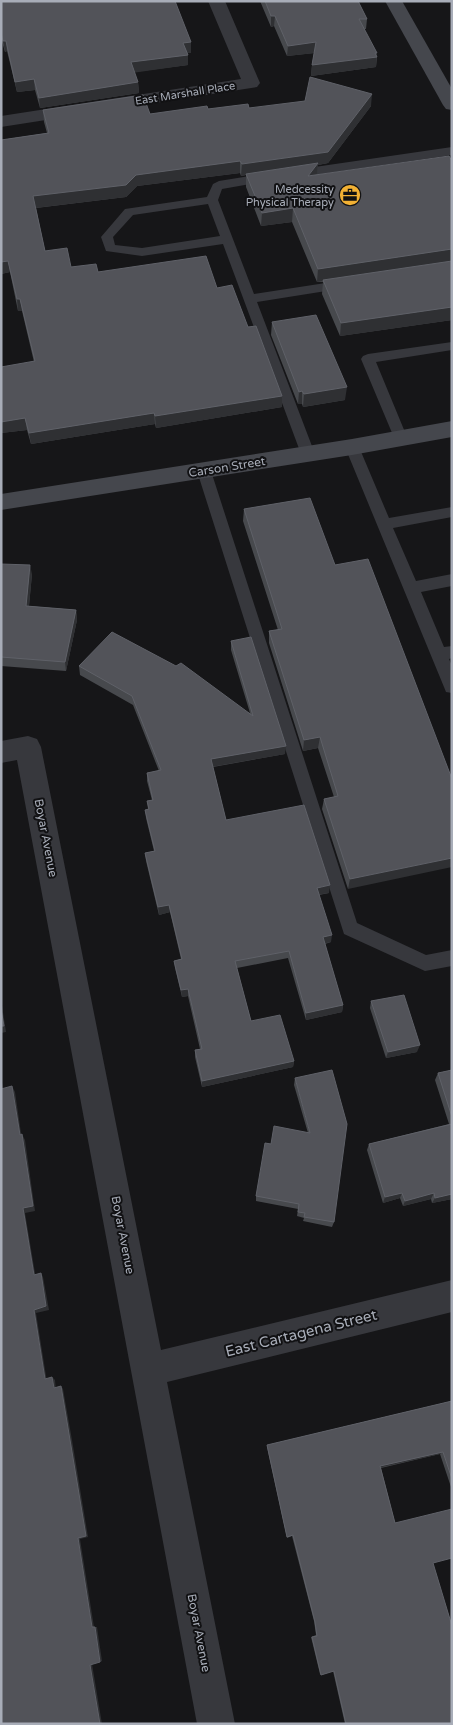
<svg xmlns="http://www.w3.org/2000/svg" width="453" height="1725" font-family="'Varela Round',sans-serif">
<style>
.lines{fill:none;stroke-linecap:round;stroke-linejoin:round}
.lane{fill:#37383d;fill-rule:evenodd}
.street{fill:#37383d;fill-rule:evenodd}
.secondary{fill:#45474d;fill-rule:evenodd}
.wall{fill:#47494d}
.shaded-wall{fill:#2f3033}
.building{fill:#525359;stroke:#5f6168}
.labels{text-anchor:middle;stroke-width:4;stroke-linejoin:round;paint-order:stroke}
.far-street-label{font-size:11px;fill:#a8adb8;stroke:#111113}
.far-poi-label{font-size:11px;fill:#a8adb8;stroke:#111113;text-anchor:end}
.street-label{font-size:12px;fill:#a8adb8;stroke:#111113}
.near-street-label{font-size:15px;fill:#a8adb8;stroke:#111113}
</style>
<rect width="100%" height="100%" fill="#161618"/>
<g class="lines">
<g class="lane">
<polygon points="452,147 452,155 294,178 288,174 294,170"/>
<path d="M268,173L272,174L274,177L272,180L222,189L218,200L254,294L345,280L351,284L345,288L257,302L315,454L313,458H303L301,454L223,244L142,256L106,251L101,237L125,209L207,197L213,184L219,181ZM208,204L220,236L142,248L115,245L113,237L133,215Z"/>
<polygon points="452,342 452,350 376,362 407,437 405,440 395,440 361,359 363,356 368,354"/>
<polygon points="352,442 357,443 359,447 389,518 452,507 452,517 393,528 416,581 452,574 452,586 421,592 444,647 452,646 452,658 449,659 452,666 452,693 446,692 444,687 345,447 347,443"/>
<polygon points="204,466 209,467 211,471 357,923 426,955 452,950 452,966 425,971 344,934 197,471 199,467"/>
</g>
<g class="street">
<polygon points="208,1 225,1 260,83 257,87 1,127 1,116 241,79"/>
<polygon points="28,736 37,739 41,747 161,1350 452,1280 452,1312 167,1382 235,1724 197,1724 17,760 1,763 1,741"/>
</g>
<g class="secondary">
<polygon points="385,1 402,1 452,89 452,110 446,109 443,105"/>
<polygon points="452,421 452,437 352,455 1,510 1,494 352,439"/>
</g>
</g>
<g class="wall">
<polygon points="1,1 191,42 191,53 187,53 188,65 134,72 138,82 139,93 40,108 35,90 17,92 7,51 5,52 1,38"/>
<polygon points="260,1 358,1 367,19 366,29 364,29 377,57 376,67 311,76 312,65 314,53 287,56 274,26 271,27"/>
<polygon points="371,106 328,163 318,165 317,175 452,161 452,320 340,336 322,294 323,282 317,282 292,222 261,226 246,187 246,175 241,176 240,173 137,186 126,197 36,208 45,251 71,267 98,272 217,288 248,327 282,396 282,407 156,428 155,424 31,444 27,430 1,433 34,362 22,311 18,311 10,272 1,274 1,140 47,133 44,122 43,110 150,114 208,109"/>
<polygon points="272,322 345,400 303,407 302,404 298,404 271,335"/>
<polygon points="244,509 335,565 452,779 348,889 322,809 324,799 334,797 318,748 303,751 269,643 269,631 278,630 243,521"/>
<polygon points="1,564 32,574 29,606 76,610 77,620 66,671 1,666"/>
<polygon points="231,641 285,754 213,767 226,820 329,893 319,895 331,942 325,944 343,1005 342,1012 306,1020 288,958 237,968 251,1021 294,1061 293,1067 202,1087 195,1057 195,1050 200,1049 188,996 182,997 175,968 174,961 181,959 170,912 159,915 146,861 145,853 154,851 146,818 145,810 148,809 147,801 152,800 147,781 147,773 159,771 133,705 80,675 79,666 250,713 231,650"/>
<polygon points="371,1001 417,1052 386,1058 370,1008"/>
<polygon points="452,1070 452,1199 432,1203 431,1199 403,1206 400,1198 383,1203 367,1150 369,1144 449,1124 435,1080 438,1073"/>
<polygon points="295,1078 334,1222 332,1227 303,1221 304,1218 297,1216 298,1209 256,1201 256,1196 271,1144 308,1133 294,1085"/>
<polygon points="452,1401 452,1490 440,1454 381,1468 395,1523 433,1563 452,1724 345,1724 333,1671 321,1675 320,1674 311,1637 316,1635 314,1621 292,1536 287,1538 267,1447 267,1445"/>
</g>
<g class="shaded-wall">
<polygon points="271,16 275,16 274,26 271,27"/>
<polygon points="3,41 6,41 7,51 5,52"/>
<polygon points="191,42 191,53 183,53 183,43"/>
<polygon points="316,42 315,53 287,56 288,46"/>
<polygon points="377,53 376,67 311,76 312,65"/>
<polygon points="188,55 188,65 132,73 131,62"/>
<polygon points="34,79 35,90 17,92 15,82"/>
<polygon points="138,82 139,93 40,108 39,98"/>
<polygon points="372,94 371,106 328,163 318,165 317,177 246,174 246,175 241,176 242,164"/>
<polygon points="240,161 240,173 137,186 126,197 35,208 33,196 136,175"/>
<polygon points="293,208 292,222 261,226 262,213"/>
<polygon points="452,249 452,263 317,282 318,269"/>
<polygon points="8,261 10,272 1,274 1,262"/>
<polygon points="17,299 20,299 22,311 18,311"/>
<polygon points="452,307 452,320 340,336 341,323"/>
<polygon points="347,387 345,400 303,407 304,394"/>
<polygon points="302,391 302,404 298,404 299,392"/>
<polygon points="282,396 282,407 156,428 155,416"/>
<polygon points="154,413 155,424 31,444 29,433"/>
<polygon points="25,418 27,430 1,433 1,422"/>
<polygon points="30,565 32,574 28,615 26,606"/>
<polygon points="76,610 77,620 66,671 65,662"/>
<polygon points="320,737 318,748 303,751 304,740"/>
<polygon points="286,746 285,754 211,767 211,759"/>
<polygon points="452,858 452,867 348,889 350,879"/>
<polygon points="330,885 329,893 316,895 317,888"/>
<polygon points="169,905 170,912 159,915 158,907"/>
<polygon points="332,935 331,942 322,944 323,937"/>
<polygon points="188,989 188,996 182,997 181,990"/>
<polygon points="1,999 6,1032 1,1033"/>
<polygon points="343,1005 342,1012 306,1020 306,1013"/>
<polygon points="420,1045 417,1052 386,1058 388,1052"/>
<polygon points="294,1061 293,1067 202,1087 202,1081"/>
<polygon points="1,1076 4,1095 1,1088"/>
<polygon points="12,1086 15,1092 22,1140 20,1135"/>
<polygon points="22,1134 25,1140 35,1211 25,1213 36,1279 34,1275 23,1208"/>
<polygon points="402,1193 400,1198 383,1203 385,1197"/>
<polygon points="434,1193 431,1199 403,1206 405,1201"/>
<polygon points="452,1194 452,1199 432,1203 435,1198"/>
<polygon points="41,1273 43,1277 49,1310 36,1313 47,1382 45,1379 34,1310"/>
<polygon points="52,1377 55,1380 56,1391 54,1388"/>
<polygon points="61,1386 63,1389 72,1440 88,1537 80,1539 94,1627 92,1627 78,1538"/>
<polygon points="443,1452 440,1454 378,1468 380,1466"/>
<polygon points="95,1627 97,1627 102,1661 100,1662"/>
<polygon points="92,1664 102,1724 100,1724 90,1665"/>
</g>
<g class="building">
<polygon points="1,1 175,1 191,42 183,43 188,55 131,62 138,82 39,98 34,79 15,82 6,41 3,41 1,33"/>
<polygon points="265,1 358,1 367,19 359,19 377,53 375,53 377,57 312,65 316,42 288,46 275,16 271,16"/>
<polygon points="310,77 372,94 328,152 242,164 240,161 136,175 126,185 33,196 45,251 67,248 71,267 96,264 98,272 206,256 217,288 232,285 248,327 256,326 282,396 155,416 154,413 29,433 25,418 1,422 1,367 35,361 20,299 17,299 8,261 1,262 1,140 49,133 43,110 143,95 150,114 207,106 208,109 248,104 249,108 305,101"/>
<polygon points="449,156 452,161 452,249 318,269 293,208 262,213 246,174 318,163 308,176"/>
<polygon points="452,261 452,307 341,323 323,280"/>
<polygon points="316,315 347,387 304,394 302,391 299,392 272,322"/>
<polygon points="310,498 335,565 368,559 452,779 452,858 350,879 324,799 338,796 320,737 304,740 269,631 282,629 244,509"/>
<polygon points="1,564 30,565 26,606 76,610 65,662 1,657"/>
<polygon points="112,632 176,666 181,663 253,716 231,641 251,637 286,746 211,759 226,820 304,805 330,885 317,888 332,935 323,937 343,1005 306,1013 289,951 235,961 251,1021 280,1015 294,1061 202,1081 195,1050 202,1049 188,989 181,990 174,961 182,959 169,905 158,907 145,853 155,851 145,810 149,809 147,801 153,800 147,773 161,770 132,696 79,666"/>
<polygon points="404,995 420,1045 388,1052 371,1001"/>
<polygon points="1,1009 4,1026 1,1026"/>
<polygon points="332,1070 347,1124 334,1222 304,1217 305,1213 298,1212 299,1204 256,1196 265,1143 271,1144 274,1126 310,1133 295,1078"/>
<polygon points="452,1070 452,1117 438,1073"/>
<polygon points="12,1086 20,1135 22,1134 33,1206 23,1208 34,1275 41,1273 46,1306 34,1310 45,1379 52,1377 54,1388 61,1386 86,1536 78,1538 92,1627 95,1627 100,1662 90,1665 100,1724 1,1724 1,1088 1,1089"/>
<polygon points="452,1124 452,1194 435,1198 434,1193 405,1201 402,1193 385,1197 369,1144"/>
<polygon points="452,1401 452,1479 443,1452 380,1466 395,1523 452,1509 452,1558 433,1563 452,1626 452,1724 346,1724 334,1671 321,1675 312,1637 317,1636 315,1622 293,1535 287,1537 267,1445"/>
</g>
<defs>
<g id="office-disc" transform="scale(1.125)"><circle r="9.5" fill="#f2b134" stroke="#111113"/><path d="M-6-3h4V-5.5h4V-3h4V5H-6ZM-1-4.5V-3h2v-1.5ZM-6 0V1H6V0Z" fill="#111"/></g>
</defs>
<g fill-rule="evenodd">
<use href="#office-disc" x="350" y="195"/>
</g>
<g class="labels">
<g class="far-street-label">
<text transform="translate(185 93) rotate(-9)" y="4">East Marshall Place</text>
</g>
<g class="far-poi-label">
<text x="334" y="193">Medcessity<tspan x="334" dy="13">Physical Therapy</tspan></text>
</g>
<g class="street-label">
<text transform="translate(227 467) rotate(-9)" y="4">Carson Street</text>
<text transform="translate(46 838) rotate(79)" y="4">Boyar Avenue</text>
<text transform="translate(123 1235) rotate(79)" y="4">Boyar Avenue</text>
<text transform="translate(199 1633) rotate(79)" y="4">Boyar Avenue</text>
</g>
<g class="near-street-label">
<text transform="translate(301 1333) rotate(-14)" y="5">East Cartagena Street</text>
</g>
</g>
<rect width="453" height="1725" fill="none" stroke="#a8adb8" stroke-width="5"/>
</svg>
